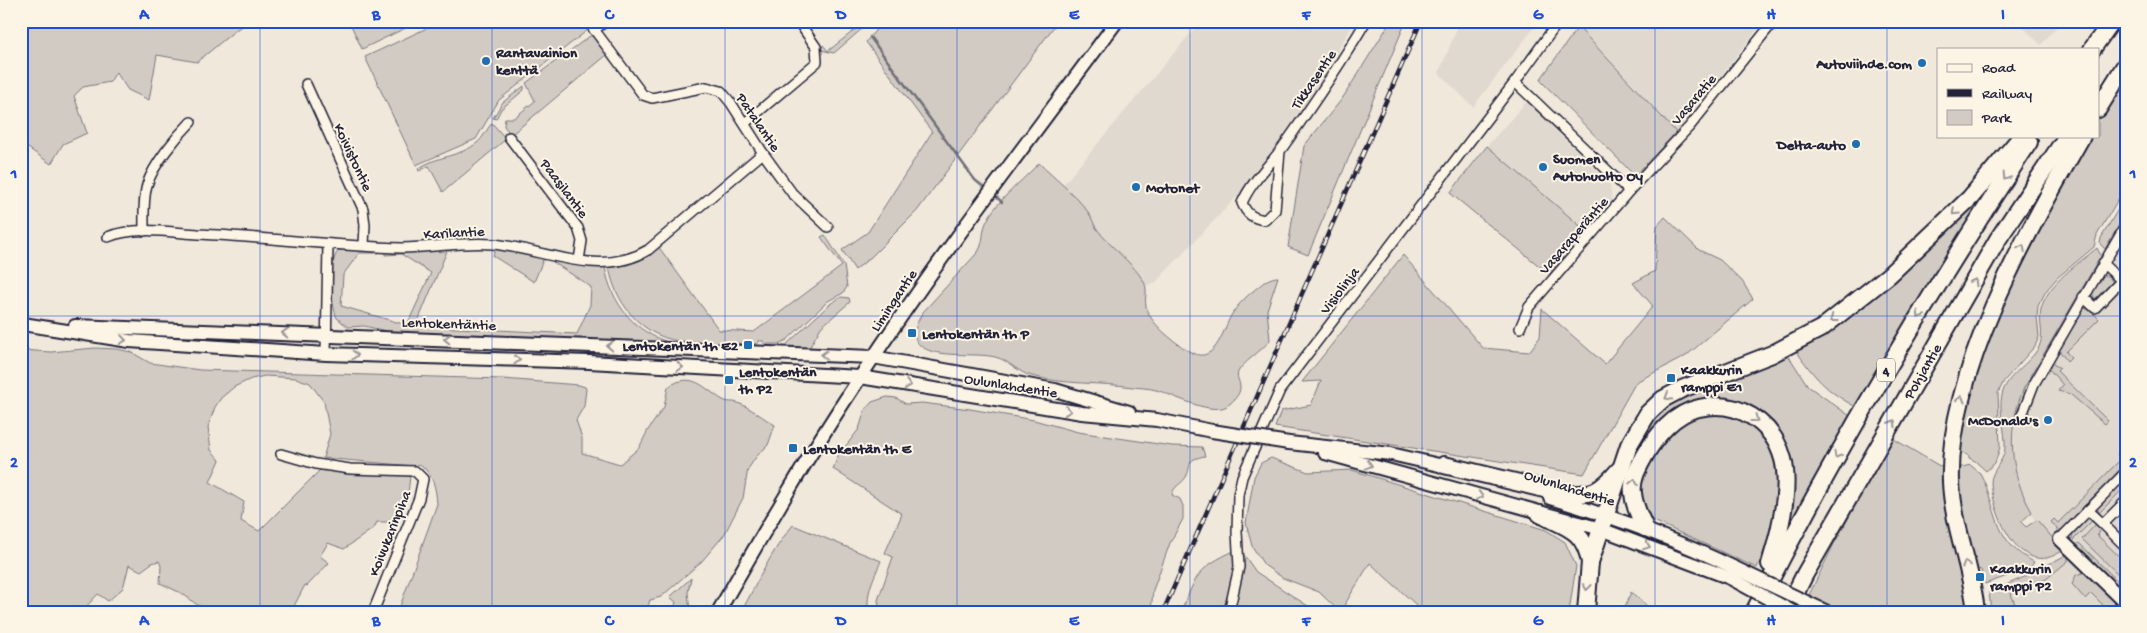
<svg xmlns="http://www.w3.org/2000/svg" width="2147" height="633" font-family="'Gochi Hand',sans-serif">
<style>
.built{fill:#e0d9cf}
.green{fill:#d1cbc3;stroke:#7a767f}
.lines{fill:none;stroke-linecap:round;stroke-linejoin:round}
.stream{stroke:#716f79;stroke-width:2.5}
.street-casing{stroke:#22223b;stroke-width:12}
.secondary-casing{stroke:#22223b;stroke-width:16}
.highway-casing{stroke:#22223b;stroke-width:20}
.street{stroke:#fcf5e5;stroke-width:9}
.secondary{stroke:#fcf5e5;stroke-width:12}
.highway{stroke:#fcf5e5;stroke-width:16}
.rail-casing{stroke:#22223b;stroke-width:4.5}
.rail{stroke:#fcf5e5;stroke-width:2.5;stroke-dasharray:8;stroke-linecap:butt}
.secondary-bridge-casing{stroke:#22223b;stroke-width:16;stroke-linecap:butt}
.secondary-bridge{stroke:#fcf5e5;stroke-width:12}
.oneway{stroke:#9a9698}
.grid{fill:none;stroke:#1d4ed8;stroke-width:1;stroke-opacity:0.55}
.poi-dot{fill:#1f6fb2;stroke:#fcf5e5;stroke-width:2}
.labels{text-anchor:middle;stroke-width:4;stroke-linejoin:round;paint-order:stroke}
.shield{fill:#fcf5e5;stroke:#63616e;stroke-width:1}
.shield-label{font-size:14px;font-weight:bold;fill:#22223b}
.poi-label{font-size:15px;font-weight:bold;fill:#22223b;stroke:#fcf5e5;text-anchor:start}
.street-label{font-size:15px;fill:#22223b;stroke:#fcf5e5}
.neatline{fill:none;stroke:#1d4ed8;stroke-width:2}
.grid-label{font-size:16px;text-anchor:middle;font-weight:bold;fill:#1d4ed8}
</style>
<rect width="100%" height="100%" fill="#efe8db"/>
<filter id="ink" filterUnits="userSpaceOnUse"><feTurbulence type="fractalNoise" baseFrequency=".02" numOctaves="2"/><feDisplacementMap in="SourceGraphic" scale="10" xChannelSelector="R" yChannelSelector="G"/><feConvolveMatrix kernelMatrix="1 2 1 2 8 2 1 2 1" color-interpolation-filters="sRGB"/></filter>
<g filter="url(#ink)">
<g class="built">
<polygon points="1201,21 1355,21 1296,121 1243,190 1156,282 1148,285 1138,283 1057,192"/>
<polygon points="1460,21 1533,21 1536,25 1473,107 1439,73"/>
<polygon points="1582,21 1764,21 1676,132 1578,27"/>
<polygon points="2017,21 2061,21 2041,45"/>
<polygon points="1527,101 1610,184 1612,201 1586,231 1487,146"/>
<polygon points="2126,210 2126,612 2016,612 2007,593 2067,557 2035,521 2022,497 2012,453 2015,410 2023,388 2036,363"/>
</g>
<g class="green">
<polygon points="21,21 252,21 237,29 197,62 157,55 149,100 128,90 116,72 110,82 83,87 74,96 87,133 63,144 51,164 21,143"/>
<polygon points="349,21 420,21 362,49"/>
<polygon points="442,21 585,21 589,29 499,100 476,139 416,165 365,57"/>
<polygon points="851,21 871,21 834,53 821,50 823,45 828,51 856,29"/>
<polygon points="883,21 1058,21 917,211 871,257 855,270 842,250 868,232 932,132 866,42"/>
<polygon points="1391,21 1406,21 1308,255 1288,247 1304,146 1342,99"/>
<polygon points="1578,27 1676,132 1635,176 1540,80"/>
<polygon points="590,36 594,36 608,54 511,135 504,126 505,118 514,118 535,101 526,83"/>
<polygon points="2126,75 2126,186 2097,235 2094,247 2057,278 2046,291 2038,306 2037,317 2039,337 2035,346 2004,381 1998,393 2000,447 1995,463 1986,471 1975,461 1969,458 1969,456 1956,449 1963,405 2019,264 2086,136 2098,136 2098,117"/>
<polygon points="524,86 524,90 501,109 496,119 493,118 502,103"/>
<path d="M492,123L506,139L443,192L429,166L419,171L418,169C435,156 460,157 477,143C484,137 486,130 492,123Z"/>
<polygon points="1487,146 1586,231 1549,274 1450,193"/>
<path d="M1039,163C1055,179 1075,194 1088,212C1092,217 1093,224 1097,229C1110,247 1130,260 1143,280C1149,290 1144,296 1146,306C1149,323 1173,341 1187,350C1215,369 1222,331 1232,314C1239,303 1248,295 1258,287C1264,282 1270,277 1278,277L1267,310L1270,340C1262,351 1242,363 1238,372C1236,378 1240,381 1240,387C1241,394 1231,404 1225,407C1207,414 1174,395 1156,390C1149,388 1141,388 1133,387C1099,382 1065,385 1032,376C1018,373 1009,360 995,357C974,352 937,359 921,346C909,337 917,322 923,312L978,252C985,241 981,230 988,219C996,202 1025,178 1039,163Z"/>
<path d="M1997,178L1856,407C1826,391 1814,377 1795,349Z"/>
<polygon points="2126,196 2126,213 2105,249 2100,244 2101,238"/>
<polygon points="1665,217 1699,250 1720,260 1742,281 1753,299 1686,356 1636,382 1584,474 1275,427 1281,411 1311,405 1321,381 1302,382 1403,255 1483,348 1529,352 1540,337 1542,309 1605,364 1653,306 1633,283 1655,271 1657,226"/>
<path d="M825,235L844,265L847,287L843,293L828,301L787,340L778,344H764V341H758V344L678,341C640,335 614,301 609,266L630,262L658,246L719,330L754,332L842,266L821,237Z"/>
<path d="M346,248L379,251V253H359L343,275L341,306L407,325L431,273L401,254L385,255L386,252L451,248L452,251H447L416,326L577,334L590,305L591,287L553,262L554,260L605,267C611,303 635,334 672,343L400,334L364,326L348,327L337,318C331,305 328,263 338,251Z"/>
<path d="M2097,248L2101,256L2024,388C2006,429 2009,473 2032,512L2021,522L2026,527L2037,520L2063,550C2021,582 1993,515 1991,482C1991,471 2005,460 2005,448C2006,430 1998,411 2002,395C2006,375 2030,364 2039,347C2045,334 2038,322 2041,309C2047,284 2078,264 2097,248Z"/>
<polygon points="495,249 547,256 546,260 543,260 534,282 493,256"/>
<polygon points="2102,276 2108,276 2113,282 2095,299 2091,293"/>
<polygon points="841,297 849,298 850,302 821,327 807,352 787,350 787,344 830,304"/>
<polygon points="2084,308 2090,310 2099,319 2066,352 2071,357 2067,361 2058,349"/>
<path d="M95,348L117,349L131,352L150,363L200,370L503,379L579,385L585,387L586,389L584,406L576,420L582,438V453L620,464L639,448L648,430L664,407L668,387C693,370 704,389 723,400C728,403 733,401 738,403C751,408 763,418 775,425L768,445L756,457L748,469L743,498L724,535L702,561L661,597L650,600L646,612H398L437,504C436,487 433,475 420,464L413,466L323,458L330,434L324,402L310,383L296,378L265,376L251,379L234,387L221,398L215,407L208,427L211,450L220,460L210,482L244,502L241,521L259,531L320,470L410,476C408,493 408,509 394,522H377L374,528L344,549L328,543L320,556L329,563L307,586L305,585L294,606L296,612H211L196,604L183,594L160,583L161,566L159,561L152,563L141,571L129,565L123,588L108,601L98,594L82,611L72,606L69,612H21V350L51,352Z"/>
<path d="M1788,355L1808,386L1850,416L1779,549L1789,469C1782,458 1754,411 1747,406C1738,400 1724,399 1714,399C1656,400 1638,460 1616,503C1622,479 1637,434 1655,416C1679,392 1753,369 1788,355Z"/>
<polygon points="2051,363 2060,368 2057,371 2108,421 2105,424 2070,394 2058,391 2063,385 2048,368"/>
<path d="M887,397L896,398L906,404L922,403L970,409L1034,420L1078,432L1172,446L1202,447L1205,456C1184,460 1193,464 1186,477C1181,485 1174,485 1172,495L1180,499L1183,506V519L1170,543L1153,590L1151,612H880L878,600L893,557L885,553L902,514L833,469L838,456L859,429L865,410L872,402Z"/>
<path d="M1703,412C1714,413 1731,412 1740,417C1795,444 1777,525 1757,568L1643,516L1637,495L1640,477L1653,450L1677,425Z"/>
<polygon points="1892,438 1943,468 1946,506 1971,612 1841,612 1809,595 1834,544"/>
<polygon points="2121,451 2126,457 2126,463 2061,530 2058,530 2051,522 2054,519 2058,523 2121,459 2117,454"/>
<polygon points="1271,458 1308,472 1352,470 1546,530 1565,542 1576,566 1569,612 1424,612 1370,563 1340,612 1319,592 1283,578 1264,565 1252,546 1246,523 1254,477 1261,463"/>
<path d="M1969,464L1980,473L1984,481C1998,516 1996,543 2034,562L2030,568L1985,584L1981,570L1975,569L1967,550L1956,468L1967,466Z"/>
<polygon points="2126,478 2126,486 2099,513 2097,507"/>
<polygon points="2088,518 2093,520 2071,542 2073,534"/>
<polygon points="2096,524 2100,529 2097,535 2126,563 2126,582 2082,539"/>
<path d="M793,525L881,561C874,578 865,593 869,612H741C758,582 771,551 793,525Z"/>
<polygon points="2079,543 2126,589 2126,595 2075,546"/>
<path d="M1236,550L1242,552L1256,572L1317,612H1181C1197,574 1197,568 1236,550Z"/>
<polygon points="2068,554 2068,561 2045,580 2033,582 2011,594 2018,612 1991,612 1989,592 2020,579"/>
<polygon points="2085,572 2088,574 2126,612 2110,612 2091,593 2085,599 2072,584 2076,575"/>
<polygon points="691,578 688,592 690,612 673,612 676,602 670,597"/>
<polygon points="1631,592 1654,612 1623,612"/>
</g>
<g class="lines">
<g class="stream">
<polyline points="858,21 862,26"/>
<polyline points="870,37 975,180 987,190"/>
<polyline points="994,195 1002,202"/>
</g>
<g class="street-casing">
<g id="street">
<polyline points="590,24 643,95 652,98 706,87 721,91 731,103 763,153 792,193 828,227"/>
<polyline points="594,30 606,21"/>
<polyline points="1515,82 1629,191 1529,307 1520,328"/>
<polyline points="306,84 363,209 365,225 364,245"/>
<polyline points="745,123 817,62 816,47 798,21"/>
<polyline points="509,137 578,228 582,241 579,260"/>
<path d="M1280,151L1275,210L1265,220C1253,218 1247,215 1242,203C1251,182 1269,166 1283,147C1312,106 1340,65 1366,21"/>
<polyline points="1629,191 1690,126 1774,21"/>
<path d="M144,231C144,217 143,199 147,185C153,165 176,137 191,122"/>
<path d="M108,237C135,226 169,232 198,234C266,237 334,246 402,248C433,248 463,241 493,244C544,249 600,279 648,250L763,153"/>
<polyline points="2103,263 2126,285"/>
<polyline points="2083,297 2095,308 2121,281"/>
<polyline points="326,354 328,245"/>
<polyline points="2022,415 2034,384 2126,225"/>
<polyline points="281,454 316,464 350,469 415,471 423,479 419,498 373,612"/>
<polyline points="2088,510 2103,524 2126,501"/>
<polyline points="2103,524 2126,547"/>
<polyline points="2060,539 2126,472"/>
<polyline points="1229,612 1239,567 1237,532 1238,495 1242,477 1280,390 1515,82 1559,21"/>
</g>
</g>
<g class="secondary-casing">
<g id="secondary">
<polyline points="23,324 129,341 326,354 589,362 860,377 1082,413 1157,420 1212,431"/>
<polyline points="75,326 873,357 1055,390 1129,412"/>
<polyline points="1289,443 1391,454 1452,468"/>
<polyline points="1325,453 1601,529 1730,578"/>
<path d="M1550,498C1614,517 1675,539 1735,568"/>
<polyline points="2060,539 2126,603"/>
<path d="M718,612C764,532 810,452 861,376C941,254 1030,139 1117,21"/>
</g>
</g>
<g class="highway-casing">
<g id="highway">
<polyline points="2092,49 2112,21"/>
<polyline points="2098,109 2126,64"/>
<path d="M1444,465L1565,494C1593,496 1601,491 1619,470"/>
<path d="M1540,514C1567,528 1584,529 1590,562"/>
<path d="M1645,528C1640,517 1634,506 1633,493C1631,480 1638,468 1644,457C1655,437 1674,413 1699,408C1737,399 1773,422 1783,459C1791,489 1779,535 1770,564"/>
<polyline points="1586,612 1590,562 1629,445 1648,413 1663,399 1682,389 1772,354 1822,328 1889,275 1970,198 2022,136"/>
<path d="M1754,612C1836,449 1929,294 2029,142"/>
<polyline points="1786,612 1805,574 1998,239 2067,136"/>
<path d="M1976,612C1972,568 1953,527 1951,482C1947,372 2028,231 2082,136"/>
</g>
</g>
<use href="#street" class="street"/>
<use href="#secondary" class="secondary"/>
<use href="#highway" class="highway"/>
<g class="rail-casing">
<polyline id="rail" points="1163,612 1421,21"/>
</g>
<use href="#rail" class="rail"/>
<g class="secondary-bridge-casing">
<g id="secondary-bridge">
<polyline points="1212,431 1289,443"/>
<polyline points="1735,568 1827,612"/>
<polyline points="1730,578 1793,612"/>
</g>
</g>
<use href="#secondary-bridge" class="secondary-bridge"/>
</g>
<defs><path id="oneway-chevron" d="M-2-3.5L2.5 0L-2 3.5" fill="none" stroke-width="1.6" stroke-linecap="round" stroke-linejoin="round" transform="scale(1.25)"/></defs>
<g class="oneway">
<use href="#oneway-chevron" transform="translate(2006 177) rotate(123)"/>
<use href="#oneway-chevron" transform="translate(1955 212) rotate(136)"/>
<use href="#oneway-chevron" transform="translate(2022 248) rotate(-63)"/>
<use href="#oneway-chevron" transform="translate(1974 282) rotate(-60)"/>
<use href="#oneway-chevron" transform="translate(1920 315) rotate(122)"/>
<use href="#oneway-chevron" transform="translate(1833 319) rotate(142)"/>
<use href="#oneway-chevron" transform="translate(285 333) rotate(-178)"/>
<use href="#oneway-chevron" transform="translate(447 339) rotate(-178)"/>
<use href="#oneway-chevron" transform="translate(123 340) rotate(8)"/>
<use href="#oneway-chevron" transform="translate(610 346) rotate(-178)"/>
<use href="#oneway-chevron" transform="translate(355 355) rotate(2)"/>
<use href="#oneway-chevron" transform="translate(824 355) rotate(-178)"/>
<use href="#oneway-chevron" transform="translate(517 360) rotate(2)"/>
<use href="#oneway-chevron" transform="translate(680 367) rotate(3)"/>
<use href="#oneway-chevron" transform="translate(908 385) rotate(9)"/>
<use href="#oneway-chevron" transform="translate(1668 397) rotate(149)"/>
<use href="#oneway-chevron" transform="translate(1961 399) rotate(-75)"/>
<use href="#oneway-chevron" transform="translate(1068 411) rotate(9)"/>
<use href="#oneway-chevron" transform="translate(1755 419) rotate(36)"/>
<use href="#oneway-chevron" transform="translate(1893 423) rotate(-60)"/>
<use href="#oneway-chevron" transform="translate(1837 455) rotate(119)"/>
<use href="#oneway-chevron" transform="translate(1369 465) rotate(15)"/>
<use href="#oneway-chevron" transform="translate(1634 482) rotate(-79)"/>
<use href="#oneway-chevron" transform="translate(1480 496) rotate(16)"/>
<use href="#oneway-chevron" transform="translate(1647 546) rotate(21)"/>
<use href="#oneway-chevron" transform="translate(1966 564) rotate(-105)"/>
<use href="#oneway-chevron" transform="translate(1587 587) rotate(96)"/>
</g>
</g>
<path class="grid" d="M260,21V612M492,21V612M725,21V612M957,21V612M1190,21V612M1422,21V612M1655,21V612M1887,21V612M21,316H2126"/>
<g class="poi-dot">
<circle cx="486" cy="61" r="5"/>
<circle cx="1922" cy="63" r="5"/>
<circle cx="1856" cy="144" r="5"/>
<circle cx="1543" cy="167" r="5"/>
<circle cx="1136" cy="187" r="5"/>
<rect x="907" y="328" width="10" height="10" rx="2.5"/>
<rect x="743" y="340" width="10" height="10" rx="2.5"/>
<rect x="1666" y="373" width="10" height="10" rx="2.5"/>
<rect x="724" y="375" width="10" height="10" rx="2.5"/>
<circle cx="2048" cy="420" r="5"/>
<rect x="788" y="443" width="10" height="10" rx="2.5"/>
<rect x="1975" y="572" width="10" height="10" rx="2.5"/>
</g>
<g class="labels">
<rect class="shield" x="1877" y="358.5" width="18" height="23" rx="4"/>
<g class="shield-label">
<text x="1886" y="375">4</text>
</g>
<g class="poi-label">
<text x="496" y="57">Rantavainion<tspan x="496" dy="17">kenttä</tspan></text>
<text x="1912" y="68" text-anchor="end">Autoviihde.com</text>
<text x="1846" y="149" text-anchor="end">Delta-auto</text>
<text x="1553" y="163">Suomen<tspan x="1553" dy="17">Autohuolto Oy</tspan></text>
<text x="1146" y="192">Motonet</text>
<text x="922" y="338">Lentokentän th P</text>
<text x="738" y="350" text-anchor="end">Lentokentän th E2</text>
<text x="1681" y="374">Kaakkurin<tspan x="1681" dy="17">ramppi E1</tspan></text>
<text x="739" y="376">Lentokentän<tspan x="739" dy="17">th P2</tspan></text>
<text x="2038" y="425" text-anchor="end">McDonald's</text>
<text x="803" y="453">Lentokentän th E</text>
<text x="1990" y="573">Kaakkurin<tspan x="1990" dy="17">ramppi P2</tspan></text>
</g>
<g class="street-label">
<text transform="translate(1313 79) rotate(-56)" y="5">Tikkasentie</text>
<text transform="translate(1693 99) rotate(-50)" y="5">Vasaratie</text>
<text transform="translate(759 122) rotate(56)" y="5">Patalantie</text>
<text transform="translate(354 157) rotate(65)" y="5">Koivistontie</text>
<text transform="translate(565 188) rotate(53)" y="5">Paasilantie</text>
<text transform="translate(454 232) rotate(-3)" y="5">Karilantie</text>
<text transform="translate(1573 235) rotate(-49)" y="5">Vasaraperäntie</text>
<text transform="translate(1339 290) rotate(-53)" y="5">Visiolinja</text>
<text transform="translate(893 300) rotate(-56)" y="5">Limingantie</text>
<text transform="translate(449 323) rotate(2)" y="5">Lentokentäntie</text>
<text transform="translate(1922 371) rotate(-60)" y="5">Pohjantie</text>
<text transform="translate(1011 385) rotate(9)" y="5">Oulunlahdentie</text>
<text transform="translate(1570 487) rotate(17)" y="5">Oulunlahdentie</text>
<text transform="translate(389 533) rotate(-68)" y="5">Koivukarinpiha</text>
</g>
</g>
<rect width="2147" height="633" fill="none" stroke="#fcf5e5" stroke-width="55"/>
<rect x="1937" y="48" width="162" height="90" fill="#fcf5e5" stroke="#a5a1a1"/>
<rect x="1947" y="64" width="25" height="8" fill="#fcf5e5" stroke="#a5a1a1"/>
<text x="1982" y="72" font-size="15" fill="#22223b">Road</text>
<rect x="1947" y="89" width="25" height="8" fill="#22223b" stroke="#a5a1a1"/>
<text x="1982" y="98" font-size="15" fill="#22223b">Railway</text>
<rect x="1947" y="110" width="25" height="15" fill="#d1cbc3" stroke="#a5a1a1"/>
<text x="1982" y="122" font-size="15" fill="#22223b">Park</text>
<rect x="28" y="28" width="2092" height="578" class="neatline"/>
<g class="grid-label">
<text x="144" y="19">A</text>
<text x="376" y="19">B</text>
<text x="609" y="19">C</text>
<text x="841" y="19">D</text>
<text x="1074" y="19">E</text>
<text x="1306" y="19">F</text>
<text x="1538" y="19">G</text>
<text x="1771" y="19">H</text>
<text x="2003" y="19">I</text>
<text x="14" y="178">1</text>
<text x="2133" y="178">1</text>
<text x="14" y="467">2</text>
<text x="2133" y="467">2</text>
<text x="144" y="625">A</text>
<text x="376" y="625">B</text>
<text x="609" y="625">C</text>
<text x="841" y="625">D</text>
<text x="1074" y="625">E</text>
<text x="1306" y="625">F</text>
<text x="1538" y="625">G</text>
<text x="1771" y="625">H</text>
<text x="2003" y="625">I</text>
</g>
</svg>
